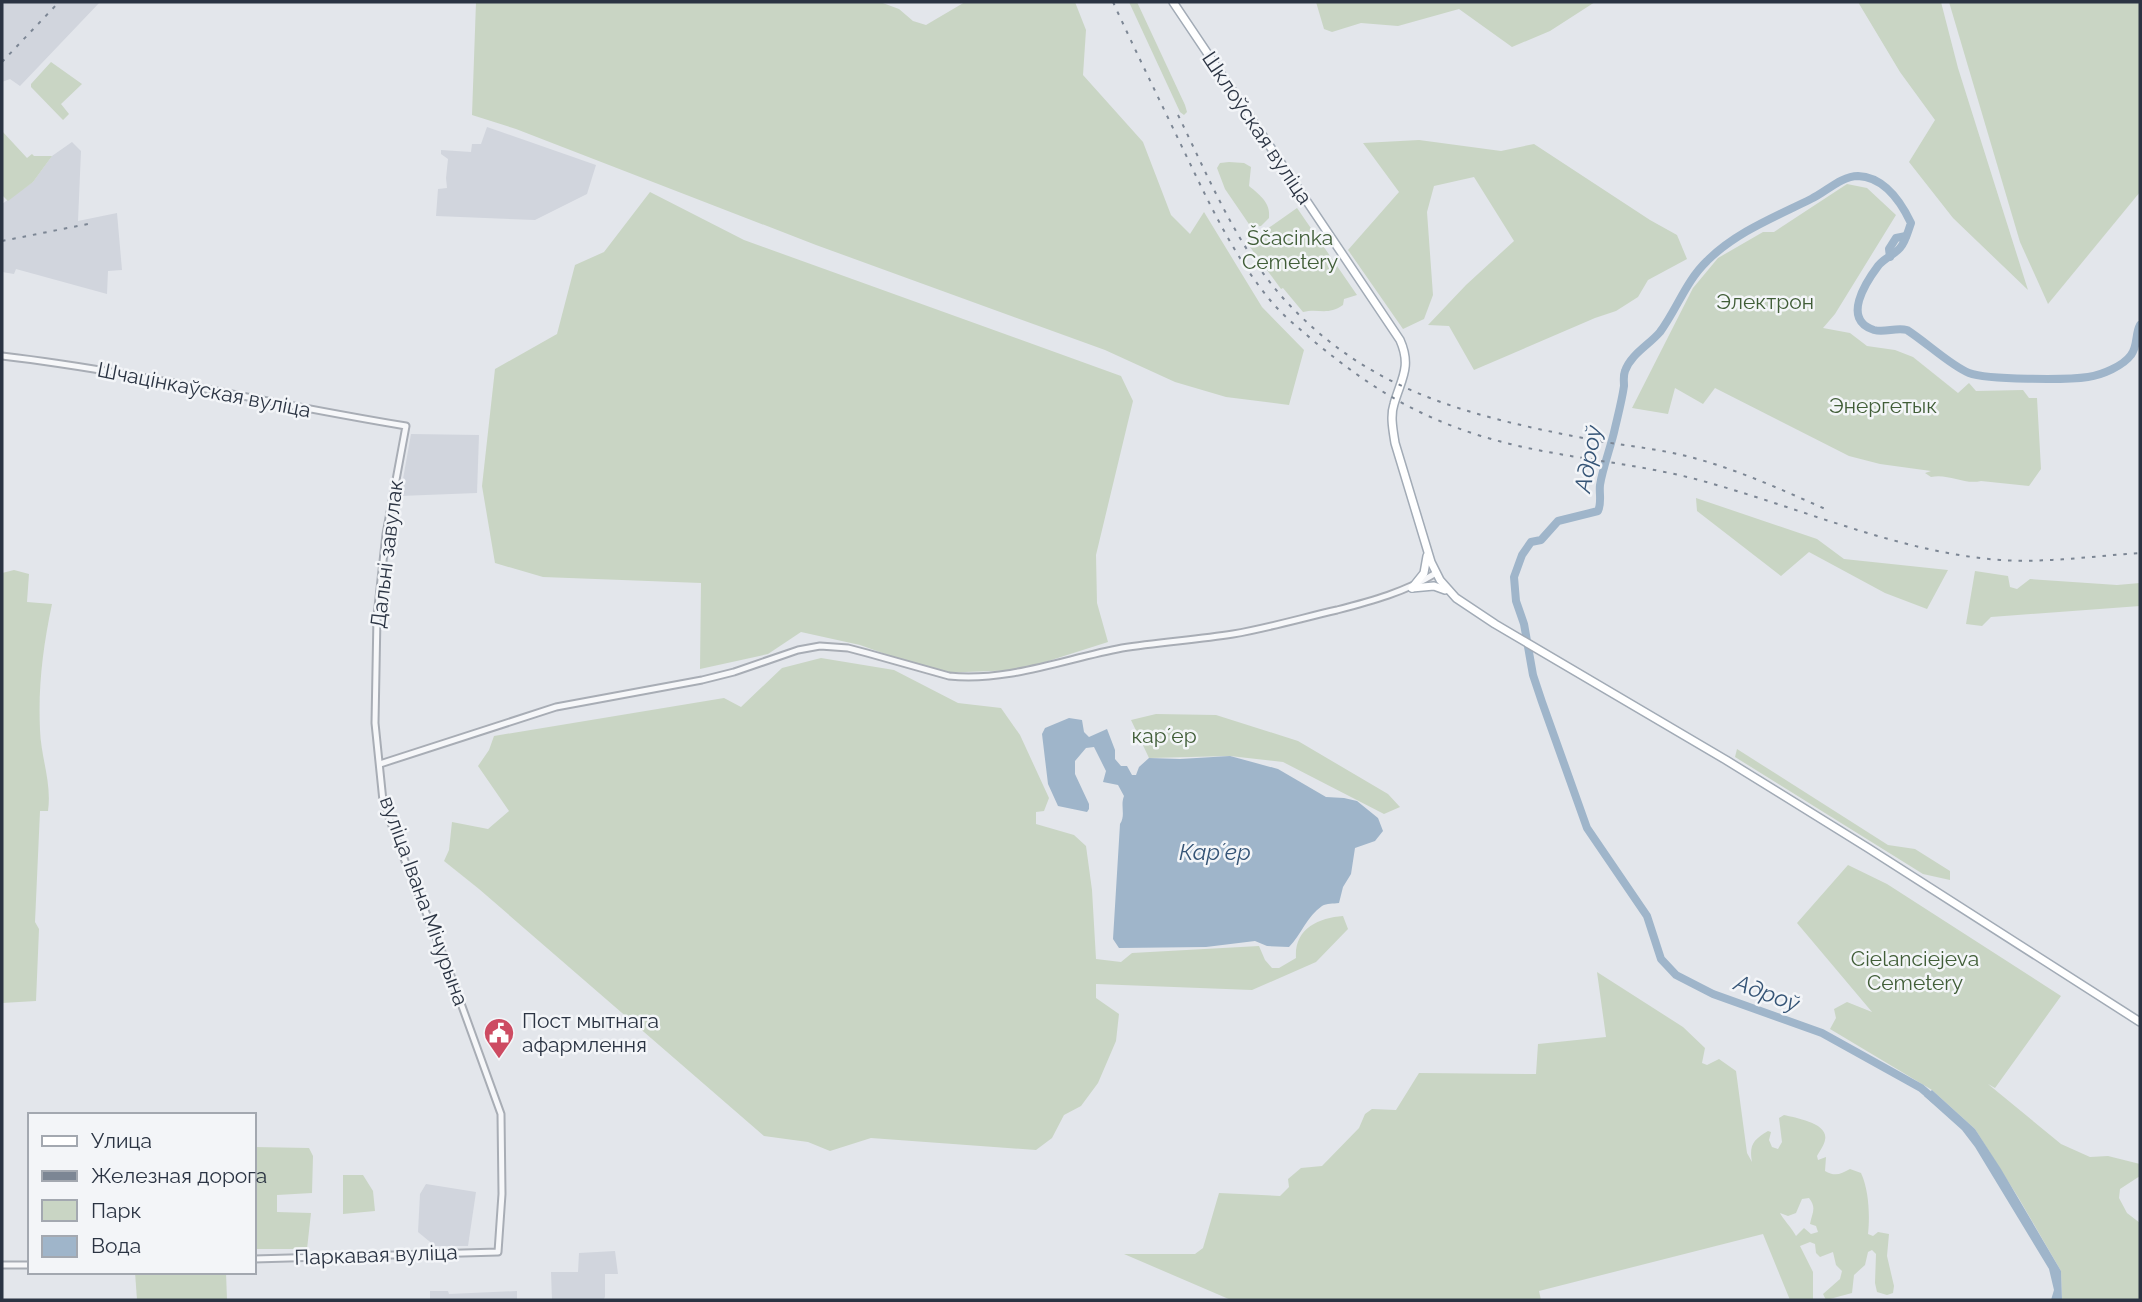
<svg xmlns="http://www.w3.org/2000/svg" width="2142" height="1302" font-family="Raleway,sans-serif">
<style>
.built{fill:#d1d5dd}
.green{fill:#c9d5c4;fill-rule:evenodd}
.water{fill:#9fb5ca}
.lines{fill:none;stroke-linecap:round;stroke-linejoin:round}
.river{stroke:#9fb5ca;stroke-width:8}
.minor-casing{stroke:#a8adb5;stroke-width:9}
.major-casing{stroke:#a2abb6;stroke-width:10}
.minor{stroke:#f6f7f9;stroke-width:5}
.major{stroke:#fff;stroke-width:7}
.rail{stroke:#7c8694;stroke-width:2;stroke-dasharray:3.5 7;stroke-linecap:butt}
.labels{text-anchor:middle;stroke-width:5;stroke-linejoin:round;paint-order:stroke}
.street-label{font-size:21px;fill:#2b3443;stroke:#f3f5f8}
.park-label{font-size:21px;fill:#415e38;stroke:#f3f5f8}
.poi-label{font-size:21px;fill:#2b3443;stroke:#f3f5f8;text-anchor:start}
.water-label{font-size:23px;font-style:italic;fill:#355476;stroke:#f3f5f8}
</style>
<rect width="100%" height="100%" fill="#e3e6eb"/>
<g class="built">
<polygon points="2,2 100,2 20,86 10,79 2,82"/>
<polygon points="487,127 596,165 587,194 535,220 436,216 438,189 447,188 446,178 448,159 441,154 441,150 471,152 472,144 481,144"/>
<polygon points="72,142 81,151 78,221 117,213 122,270 108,271 107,294 16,269 14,274 2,272 2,204 33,182 52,156"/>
<polygon points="411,434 479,435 477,493 400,496"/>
<polygon points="426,1184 476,1192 468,1246 435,1246 418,1232 420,1194"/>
<polygon points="615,1251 618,1274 605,1274 605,1297 603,1300 552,1300 551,1272 578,1272 579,1253"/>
<polygon points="430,1291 448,1291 449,1294 517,1291 517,1300 430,1300"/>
</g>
<g class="green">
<polygon points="476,2 880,2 899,9 913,21 926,25 965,2 1075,2 1086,30 1083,75 1143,142 1171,215 1190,234 1204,212 1262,307 1304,350 1289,405 1226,397 1175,382 1105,350 816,245 516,129 472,115"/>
<polygon points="1129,2 1137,2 1185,105 1187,112 1184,115 1180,112"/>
<polygon points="1316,2 1595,2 1550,31 1512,47 1459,9 1398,26 1361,23 1332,32 1324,29"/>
<polygon points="1858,2 1941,2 1958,68 2028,290 1953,218 1909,162 1935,120 1900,72"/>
<polygon points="1949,2 2140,2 2140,192 2048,304 2020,242"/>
<polygon points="51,62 82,84 61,104 69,114 63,120 31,87 31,84"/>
<polygon points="2,131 27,158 32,154 34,156 52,156 33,182 8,201 2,195"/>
<polygon points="1419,140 1501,151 1534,144 1650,220 1677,235 1687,259 1648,280 1638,297 1616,311 1595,318 1474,370 1449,326 1428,325 1466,285 1514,241 1474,177 1434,186 1427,212 1433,295 1424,319 1403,329 1348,250 1399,192 1363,143"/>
<path d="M1229,162L1244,163L1251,167L1249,186C1260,195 1271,203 1269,218L1261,226L1251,227L1225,189L1217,168L1220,163Z"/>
<path d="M1847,184L1867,188L1896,215L1835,314L1823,328L1850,333L1867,346L1895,350L1913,357L1958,393L1969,383L1976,391L2023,390L2029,398H2037L2041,469L2029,486L1981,481C1964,485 1948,473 1931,477L1925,473L1931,471L1880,464L1849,456L1715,388L1703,404L1675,388L1668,414L1632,408L1693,288L1718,258L1763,232H1774Z"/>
<polygon points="650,192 744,240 1121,376 1133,401 1096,555 1097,603 1108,642 1020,670 939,673 860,645 801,632 768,654 700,669 701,583 543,577 495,563 482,486 495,369 557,334 575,265 604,252"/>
<path d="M1297,208L1357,295L1344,299L1343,305C1327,316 1319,308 1303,312L1283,288L1281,289L1247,243Z"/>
<polygon points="1696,498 1817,539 1844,559 1948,570 1927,609 1885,593 1809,552 1781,576 1697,511"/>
<path d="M14,570L29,574L27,602L52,604C43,647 38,686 40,730C41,758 52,783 48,811H40L35,922L39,929L36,1001L2,1003V573Z"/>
<polygon points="1975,571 2008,576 2010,587 2017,589 2030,579 2117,585 2140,583 2140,606 1991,617 1982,626 1966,624"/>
<path d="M821,658L894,670L958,703L1001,708L1020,735L1049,798L1044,811L1036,812V824L1074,835L1086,846L1092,890L1096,959L1121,962L1132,953L1259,946L1265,960L1272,968H1279L1296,958C1294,929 1318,918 1343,916L1348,929L1316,962L1252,990L1096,984V998L1119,1014L1116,1041L1098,1083L1081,1106L1064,1115L1052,1138L1036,1150L871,1138L830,1151L808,1142L764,1136L479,889L444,861L449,850L452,822L488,829L509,811L478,766L489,750L494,736L724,698L741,707L782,668Z"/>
<polygon points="1156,714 1216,715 1298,741 1388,794 1400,807 1384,814 1283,762 1230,756 1149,758 1131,720"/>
<polygon points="1737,749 1888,845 1915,849 1950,871 1950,880 1923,874 1735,757"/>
<polygon points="1848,865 1887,884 2061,996 1995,1088 1988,1084 2061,1144 2090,1157 2108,1156 2140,1164 2140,1176 2120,1189 2119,1198 2127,1213 2140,1223 2140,1300 2062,1300 2061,1271 2018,1197 1975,1129 1932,1090 1830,1029 1836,1018 1834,1009 1847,1002 1872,1012 1797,923"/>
<path d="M1597,972L1683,1027L1705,1048L1702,1063L1707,1065L1719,1059L1736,1071L1747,1153L1752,1162C1749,1145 1753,1140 1768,1131L1771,1132L1769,1140L1772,1147L1778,1149L1782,1142L1779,1118L1784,1115C1796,1118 1829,1123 1825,1140C1824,1145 1820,1151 1817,1156L1818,1160L1826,1157L1825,1171C1835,1177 1841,1174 1850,1169L1861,1173C1869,1190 1870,1216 1868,1234L1873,1236L1878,1232L1889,1234L1887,1256L1894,1286L1893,1293L1887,1295L1877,1292L1875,1283L1876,1254L1872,1250L1868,1252L1865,1265L1854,1275L1852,1293L1826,1300L1823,1294L1840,1279L1842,1271L1836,1265L1833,1252L1820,1257L1816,1253L1815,1244L1810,1242L1800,1246L1813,1272V1300H1790L1763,1234L1539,1291L1541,1300H1231L1124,1254H1195L1203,1248L1219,1193L1280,1196L1289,1187L1288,1179L1301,1168L1322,1166L1359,1128L1365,1114L1372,1109L1396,1110L1419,1073L1536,1074L1538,1044L1606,1037ZM1809,1198C1817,1208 1812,1213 1810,1224L1816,1226L1818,1232L1811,1234L1804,1228L1796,1236C1792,1228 1782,1218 1780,1213L1788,1216L1796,1213L1802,1199Z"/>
<polygon points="254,1147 309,1148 313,1156 312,1193 277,1195 277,1212 311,1213 307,1249 254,1249"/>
<polygon points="343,1175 363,1175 373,1191 375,1211 343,1214"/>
<polygon points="135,1272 226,1272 227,1300 137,1300"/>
</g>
<g class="water">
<path d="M1069,718L1082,720L1084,732L1089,737L1107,729L1115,750V759L1121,766H1127L1132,775H1136L1139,767L1149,758L1180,759L1230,756L1278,769L1326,797L1344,798L1357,801L1378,818L1383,831L1375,841L1355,848L1351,874L1343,887L1339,903C1333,904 1327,903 1322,906C1307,916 1301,935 1289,947L1267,946L1255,941L1206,947L1119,948L1113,939L1120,824C1126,815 1120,806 1124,796L1118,785L1103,782L1106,771L1094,747L1086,748L1075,761V774L1089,804V809L1087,812L1058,806L1048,784L1042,734L1045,728Z"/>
<polygon points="1932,1090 1975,1129 2001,1169 2061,1271 2062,1300 2051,1300 2054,1290 2049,1269 1975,1147 1962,1130 1924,1096"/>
</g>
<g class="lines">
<g class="river">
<polyline points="1890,257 1889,249 1896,238 1906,236"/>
<path d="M1935,1100L1921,1088L1822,1033L1713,994L1676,975L1661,959L1647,916L1587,828L1542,702L1533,675L1524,624L1516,601L1514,577L1522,555L1531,542L1541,540L1558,521L1598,511C1602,502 1599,494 1600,485C1603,466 1611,447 1615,428C1618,415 1622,400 1624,386C1624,381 1623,376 1625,371C1631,354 1649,345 1660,332C1677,309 1686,281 1707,261C1736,232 1775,217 1811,199C1826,192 1841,176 1858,176C1884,177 1901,202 1911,223C1908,231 1906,241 1900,248C1894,255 1884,258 1878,266C1866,282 1841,320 1874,330C1885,333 1896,327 1907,330C1926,342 1951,366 1969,373C1987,380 2068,380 2088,377C2102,375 2123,366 2131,355C2138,346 2135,334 2140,325"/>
</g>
<g class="minor-casing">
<g id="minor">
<path d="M2,356C138,372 271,404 406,426L386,534L377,616L375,723L383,801L403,856L446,962L501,1114L502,1194L498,1252L254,1259"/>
<path d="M380,764L556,707L702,680L734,672L798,650L820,646L848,648L867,653L949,676C1008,682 1064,659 1122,648C1158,642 1196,640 1233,634C1268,628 1302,618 1337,610C1372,601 1405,592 1436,573"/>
<polyline points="2,1265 30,1265"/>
</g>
</g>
<g class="major-casing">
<g id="major">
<path d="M1173,2L1400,340C1412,367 1401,379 1394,404C1390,416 1393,430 1395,443L1431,562L1440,580L1456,598L1495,624L1726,760L1868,848L2140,1022"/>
<polyline points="1412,588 1434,586 1445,590"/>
<polyline points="1412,588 1424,573 1427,556"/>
</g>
</g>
<use href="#minor" class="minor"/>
<use href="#major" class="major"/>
<g class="rail">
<path d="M1113,2C1136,52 1160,101 1184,151C1209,203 1233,255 1270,300C1283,316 1300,329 1316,343C1370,387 1414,415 1481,436C1552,458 1628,461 1699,480C1799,507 1897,552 2000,560C2047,563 2094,556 2140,553"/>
<polyline points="2,62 59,2"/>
<path d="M1178,115C1209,178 1236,245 1283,298C1368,392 1469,416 1588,439C1619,445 1652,448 1682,455C1733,467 1782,490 1830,511"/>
<polyline points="2,241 88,224"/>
</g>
</g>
<defs>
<g id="civic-pin" transform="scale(1.575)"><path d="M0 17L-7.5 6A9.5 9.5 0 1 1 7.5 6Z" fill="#cd4b62" stroke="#f3f5f8"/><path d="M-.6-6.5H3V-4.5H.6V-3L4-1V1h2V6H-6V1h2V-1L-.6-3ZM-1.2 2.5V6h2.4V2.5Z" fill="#fff"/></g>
</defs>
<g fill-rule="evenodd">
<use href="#civic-pin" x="499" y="1033"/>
</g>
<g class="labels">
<g class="street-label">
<text transform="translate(1257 128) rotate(56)" y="7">Шклоўская вуліца</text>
<text transform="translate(204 390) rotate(11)" y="7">Шчацінкаўская вуліца</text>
<text transform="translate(387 554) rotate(-83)" y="7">Дальні завулак</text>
<text transform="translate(424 901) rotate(70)" y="7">вуліца Івана Мічурына</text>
<text transform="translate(376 1255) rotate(-2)" y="7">Паркавая вуліца</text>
</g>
<g class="park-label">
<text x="1290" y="245">Ščacinka<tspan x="1290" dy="24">Cemetery</tspan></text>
<text x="1765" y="309">Электрон</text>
<text x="1883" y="413">Энергетык</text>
<text x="1164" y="743">карʼер</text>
<text x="1915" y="966">Cielanciejeva<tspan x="1915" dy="24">Cemetery</tspan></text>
</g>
<g class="poi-label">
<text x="522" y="1028">Пост мытнага<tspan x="522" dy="24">афармлення</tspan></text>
</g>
<g class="water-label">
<text transform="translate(1588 459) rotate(-80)" y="8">Адроў</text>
<text x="1215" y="860">Карʼер</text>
<text transform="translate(1767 993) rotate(20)" y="8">Адроў</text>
</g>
</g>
<rect width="2142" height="1302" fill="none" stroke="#2b3443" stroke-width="7"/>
<rect x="28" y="1113" width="228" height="161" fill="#f3f5f8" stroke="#a3a8b0" stroke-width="2"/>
<rect x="42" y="1136" width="35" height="10" fill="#ffffff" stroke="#a3a8b0" stroke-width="2"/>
<text x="91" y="1148" font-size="21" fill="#2b3443">Улица</text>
<rect x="42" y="1171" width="35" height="10" fill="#7c8694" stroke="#a3a8b0" stroke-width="2"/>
<text x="91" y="1183" font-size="21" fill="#2b3443">Железная дорога</text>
<rect x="42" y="1200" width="35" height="21" fill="#c9d5c4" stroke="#a3a8b0" stroke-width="2"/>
<text x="91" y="1218" font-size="21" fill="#2b3443">Парк</text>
<rect x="42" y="1236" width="35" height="21" fill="#9fb5ca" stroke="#a3a8b0" stroke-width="2"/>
<text x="91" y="1253" font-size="21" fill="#2b3443">Вода</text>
</svg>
